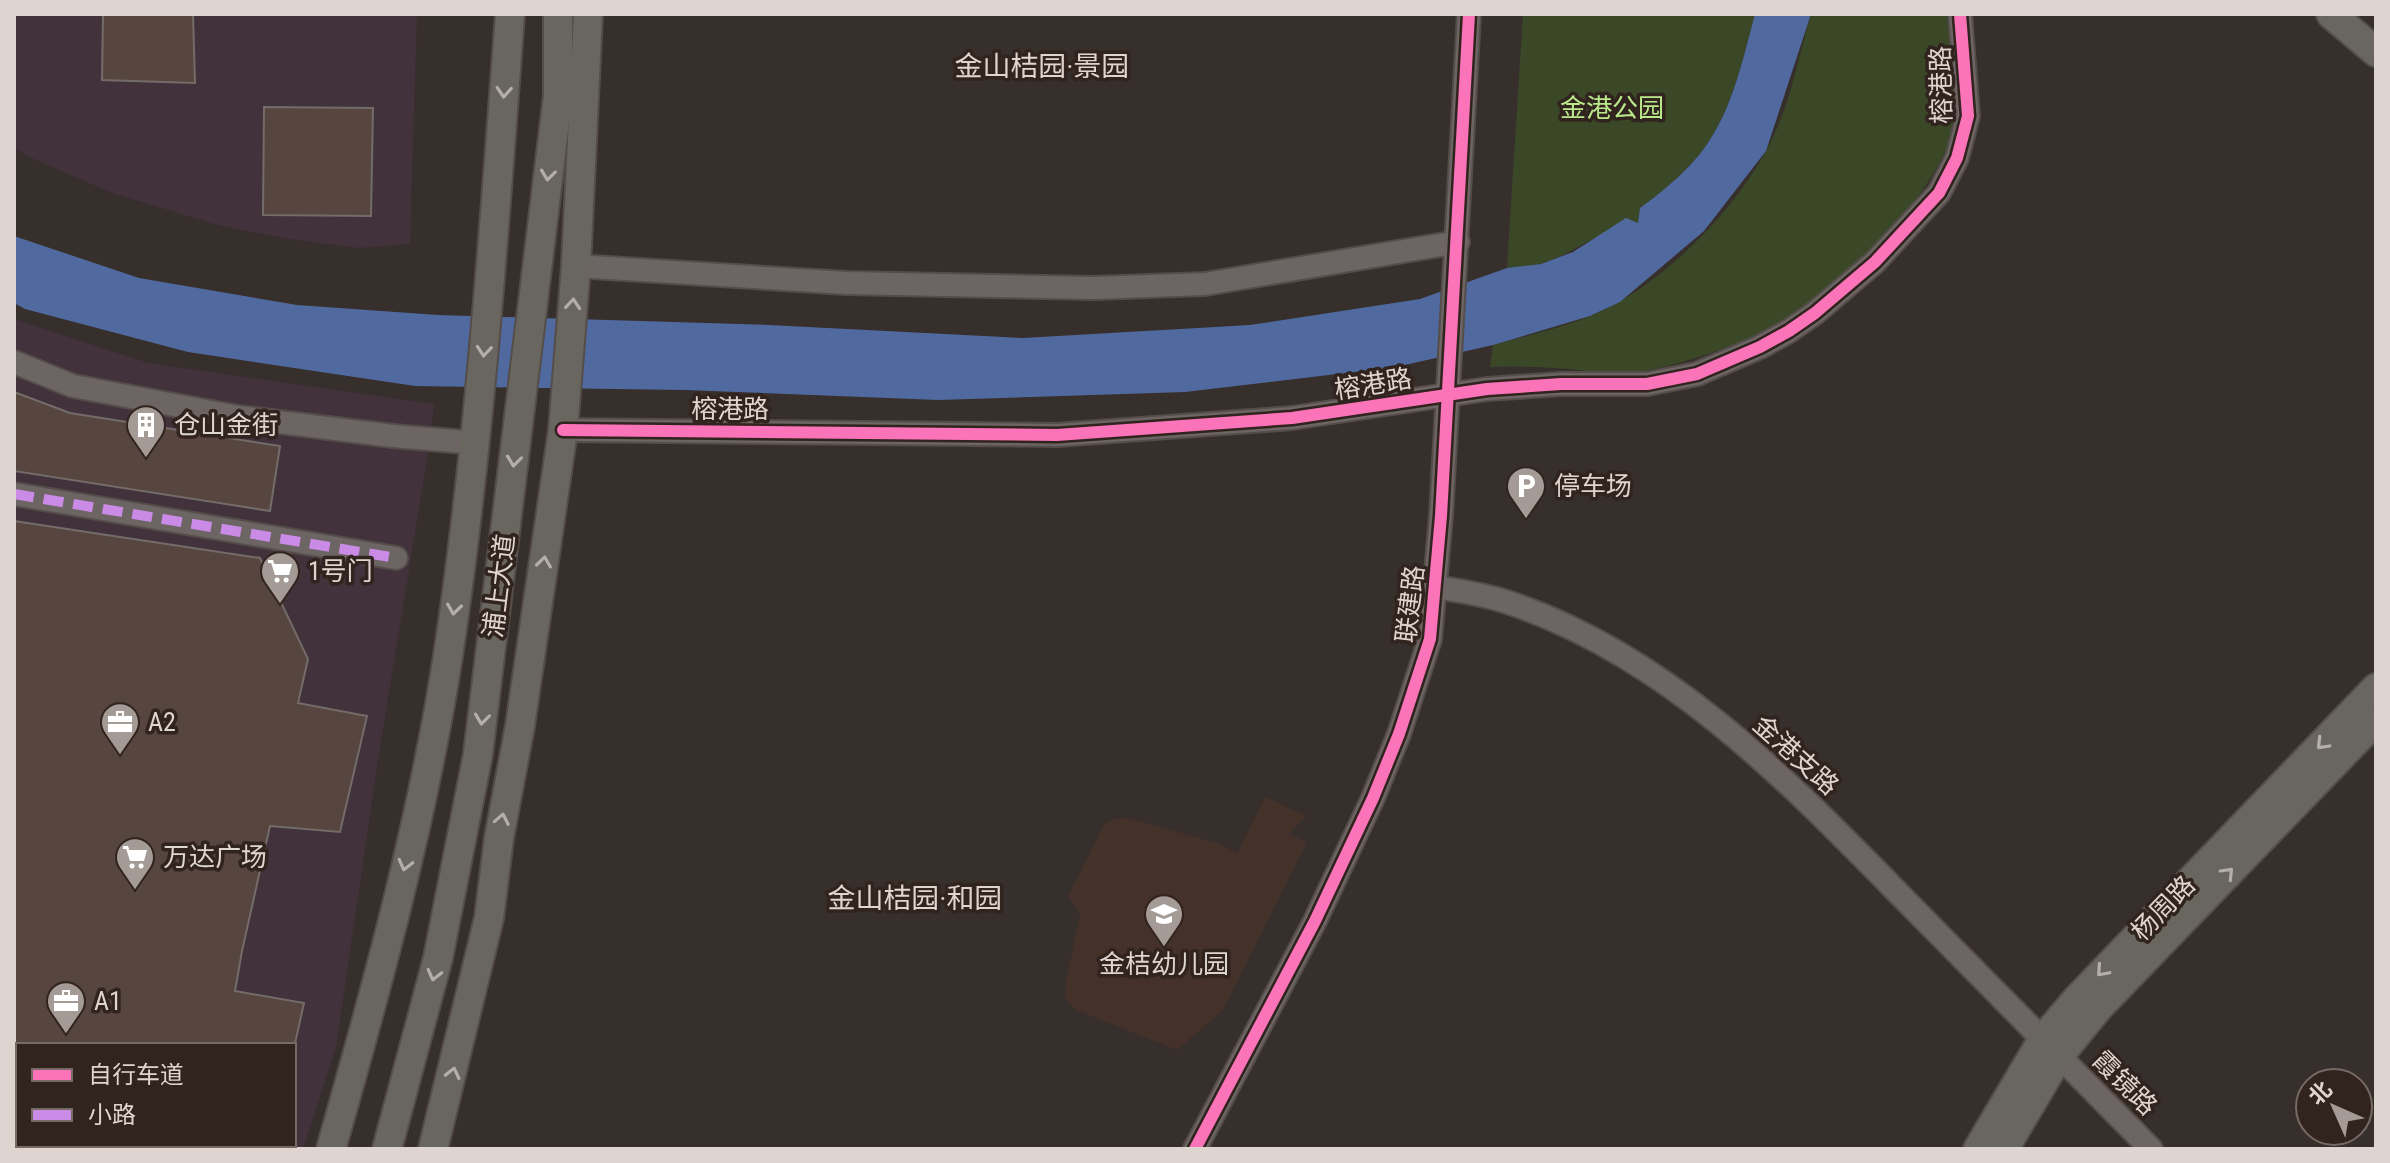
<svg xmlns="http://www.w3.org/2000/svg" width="2390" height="1163" font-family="'Roboto Condensed','Noto Sans SC',sans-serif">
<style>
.commercial{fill:#41323b;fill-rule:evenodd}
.built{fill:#443129}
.green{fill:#3a4828}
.water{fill:#506aa0}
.building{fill:#57463f;stroke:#736c69;stroke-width:2}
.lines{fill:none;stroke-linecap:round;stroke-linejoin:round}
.minor-casing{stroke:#544d4a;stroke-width:26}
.major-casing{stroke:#544d4a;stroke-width:32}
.minor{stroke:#6c6563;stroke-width:22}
.major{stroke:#68665f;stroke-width:28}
.quiet{stroke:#ca8be6;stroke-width:10;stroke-dasharray:20 10;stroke-linecap:butt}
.cycleway-casing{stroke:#31231d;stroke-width:17}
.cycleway{stroke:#fb73b8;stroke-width:12}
.oneway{stroke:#b5aea9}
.labels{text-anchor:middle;stroke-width:7;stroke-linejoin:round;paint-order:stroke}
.street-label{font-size:26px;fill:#ded5d1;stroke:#31231d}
.park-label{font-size:26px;fill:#bae98b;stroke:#31231d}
.poi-label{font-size:26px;fill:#ded5d1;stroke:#31231d;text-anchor:start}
.neighbourhood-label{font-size:28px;fill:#ded5d1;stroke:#31231d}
</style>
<rect width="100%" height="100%" fill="#372f2c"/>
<g class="commercial">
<polygon points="14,14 417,14 410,244 358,248 288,239 221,226 112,193 27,156 14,148"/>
<path d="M14,319L148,363L434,404L429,448L380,747L336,1047L303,1149H14ZM18,1045H294V1145H18Z"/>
</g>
<polygon class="built" points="1265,797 1306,816 1289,834 1307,842 1223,1010 1177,1050 1076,1010 1065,998 1066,981 1080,914 1068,896 1105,823 1117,818 1132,819 1217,843 1237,853"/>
<g class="green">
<path d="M1523,14H1755C1744,55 1734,101 1711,138C1695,165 1665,190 1640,208L1638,223C1628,226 1616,227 1607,232C1569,250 1553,267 1507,268Z"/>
<path d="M1811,14H1947C1949,50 1963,86 1955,122C1940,198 1833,292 1768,329C1733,348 1669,368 1629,374C1610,376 1588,371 1569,369C1543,367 1516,366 1490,367L1493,345C1526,336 1562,328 1593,315C1667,283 1747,200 1778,126C1793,90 1800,51 1811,14Z"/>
</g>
<path class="water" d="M1755,14H1811L1766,151L1704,231L1620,302L1590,316L1493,345L1396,367L1185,392L938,400L685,390L415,386L188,352L25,309L14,303V236L139,278L297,305L438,315L769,325L1023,338L1250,325L1420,299L1507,268L1541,264L1573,252L1626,218L1638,223L1640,208C1665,190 1695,165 1711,138C1734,102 1744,55 1755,14Z"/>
<g class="building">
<polygon points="103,14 193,14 195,83 102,80"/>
<polygon points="264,107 373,108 371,216 263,215"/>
<polygon points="14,392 70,413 280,446 270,511 14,471"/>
<polygon points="14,521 260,558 308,659 298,703 367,716 340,832 270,826 242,951 235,991 304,1003 294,1048 294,1045 18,1045 18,1145 197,1145 196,1149 14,1149"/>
</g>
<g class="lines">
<g class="minor-casing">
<g id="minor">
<polyline points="576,266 847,283 1094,288 1205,284 1458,242"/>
<polyline points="14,362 73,386 238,417 393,436 477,443"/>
<polyline points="563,430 1057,435 1292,418 1487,389 1561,384 1647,384 1697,374 1760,347 1789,331 1815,313 1875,262 1939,193 1957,158 1968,116 1960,14"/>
<polyline points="14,494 396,558"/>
<path d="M1436,587C1459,591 1484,594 1507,602C1670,656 1792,785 1909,904C1990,985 2070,1068 2151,1149"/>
<polyline points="1195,1149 1315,921 1373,798 1399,734 1430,639 1441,516 1469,14"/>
</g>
</g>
<g class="major-casing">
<g id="major">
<polyline points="2331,14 2376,52"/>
<path d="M331,1149C377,987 422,823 448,656C480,443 494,229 510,14"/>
<polyline points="387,1149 438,958 478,754 558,96 558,14"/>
<polyline points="433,1149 489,918 499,838 520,726 563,430 576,266 588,14"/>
<polyline points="1978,1149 2043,1039 2076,1000 2376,688"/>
<polyline points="2004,1149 2059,1056 2099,1007 2376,720"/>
</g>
</g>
<use href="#minor" class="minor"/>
<use href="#major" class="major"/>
<polyline class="quiet" points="14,494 396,558"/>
<g class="cycleway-casing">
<g id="cycleway">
<polyline points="563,430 1057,435 1292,418 1487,389 1561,384 1647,384 1697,374 1760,347 1789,331 1815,313 1875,262 1939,193 1957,158 1968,116 1960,14"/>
<polyline points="1195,1149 1315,921 1373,798 1399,734 1430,639 1441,516 1469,14"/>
</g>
</g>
<use href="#cycleway" class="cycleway"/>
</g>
<defs><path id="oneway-chevron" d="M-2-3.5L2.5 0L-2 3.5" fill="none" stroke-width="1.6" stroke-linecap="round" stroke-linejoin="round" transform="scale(2)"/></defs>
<g class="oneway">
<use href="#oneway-chevron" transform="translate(504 92) rotate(94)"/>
<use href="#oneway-chevron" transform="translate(548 175) rotate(97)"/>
<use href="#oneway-chevron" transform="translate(573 304) rotate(-85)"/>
<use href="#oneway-chevron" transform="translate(484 351) rotate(95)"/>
<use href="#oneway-chevron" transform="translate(514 461) rotate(97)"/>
<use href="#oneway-chevron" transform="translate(544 562) rotate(-82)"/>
<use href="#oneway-chevron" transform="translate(454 609) rotate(98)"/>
<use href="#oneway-chevron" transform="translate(482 719) rotate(97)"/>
<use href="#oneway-chevron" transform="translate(2322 744) rotate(134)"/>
<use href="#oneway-chevron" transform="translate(502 819) rotate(-79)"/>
<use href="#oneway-chevron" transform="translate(405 865) rotate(104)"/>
<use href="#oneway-chevron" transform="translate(2228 873) rotate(-46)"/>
<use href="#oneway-chevron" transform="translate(2102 971) rotate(132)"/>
<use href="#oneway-chevron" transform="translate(434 975) rotate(104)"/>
<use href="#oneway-chevron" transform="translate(453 1073) rotate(-77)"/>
</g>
<defs>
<g id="building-pin" transform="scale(2)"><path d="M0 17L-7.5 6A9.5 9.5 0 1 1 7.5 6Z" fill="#a49b97" stroke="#31231d"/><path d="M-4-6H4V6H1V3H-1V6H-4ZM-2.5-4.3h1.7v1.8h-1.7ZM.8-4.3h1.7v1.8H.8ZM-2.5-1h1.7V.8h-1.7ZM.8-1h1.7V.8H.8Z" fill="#fff"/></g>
<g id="parking-pin" transform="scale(2)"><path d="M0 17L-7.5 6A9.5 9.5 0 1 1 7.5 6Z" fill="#a49b97" stroke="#31231d"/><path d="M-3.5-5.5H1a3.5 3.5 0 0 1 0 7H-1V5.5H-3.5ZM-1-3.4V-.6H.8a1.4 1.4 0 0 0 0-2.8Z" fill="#fff"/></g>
<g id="supermarket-pin" transform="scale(2)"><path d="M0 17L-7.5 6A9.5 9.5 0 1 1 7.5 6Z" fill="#a49b97" stroke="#31231d"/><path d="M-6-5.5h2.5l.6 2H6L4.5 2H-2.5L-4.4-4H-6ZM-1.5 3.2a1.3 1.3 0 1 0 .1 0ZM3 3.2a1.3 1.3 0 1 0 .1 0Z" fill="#fff"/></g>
<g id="office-pin" transform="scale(2)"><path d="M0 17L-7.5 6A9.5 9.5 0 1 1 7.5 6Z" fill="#a49b97" stroke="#31231d"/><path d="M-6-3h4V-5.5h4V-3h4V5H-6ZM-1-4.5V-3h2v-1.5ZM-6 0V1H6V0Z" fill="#fff"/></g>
<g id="school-pin" transform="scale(2)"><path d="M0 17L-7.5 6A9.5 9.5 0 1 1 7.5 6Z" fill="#a49b97" stroke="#31231d"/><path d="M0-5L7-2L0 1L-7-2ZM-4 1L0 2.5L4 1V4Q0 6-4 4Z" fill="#fff"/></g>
</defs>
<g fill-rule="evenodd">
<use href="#building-pin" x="146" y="425"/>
<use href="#parking-pin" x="1526" y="486"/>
<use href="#supermarket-pin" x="280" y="571"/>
<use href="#office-pin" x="120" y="722"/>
<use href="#supermarket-pin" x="135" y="857"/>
<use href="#school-pin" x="1164" y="914"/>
<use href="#office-pin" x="66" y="1001"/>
</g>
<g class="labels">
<g class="street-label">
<text transform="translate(1941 85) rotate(-91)" y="9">榕港路</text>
<text transform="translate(1373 384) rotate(-9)" y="9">榕港路</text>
<text x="730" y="418">榕港路</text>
<text transform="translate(499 586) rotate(-83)" y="9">浦上大道</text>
<text transform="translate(1410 604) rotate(-83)" y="9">联建路</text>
<text transform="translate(1796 755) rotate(42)" y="9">金港支路</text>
<text transform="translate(2163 908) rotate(-46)" y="9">杨周路</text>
<text transform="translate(2125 1083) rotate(45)" y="9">霞镜路</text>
</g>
<g class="park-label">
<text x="1612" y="117">金港公园</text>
</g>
<g class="poi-label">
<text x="174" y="434">仓山金街</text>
<text x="1554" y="495">停车场</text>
<text x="308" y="580">1号门</text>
<text x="148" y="731">A2</text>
<text x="163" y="866">万达广场</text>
<text x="1164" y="973" text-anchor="middle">金桔幼儿园</text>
<text x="94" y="1010">A1</text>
</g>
<g class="neighbourhood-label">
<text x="1042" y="76">金山桔园·景园</text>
<text x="915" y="908">金山桔园·和园</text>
</g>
</g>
<rect width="2390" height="1163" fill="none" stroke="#ded5d1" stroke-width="32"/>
<rect x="16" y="1043" width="280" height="104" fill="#31231d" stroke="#766a65" stroke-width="2"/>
<rect x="32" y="1069" width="40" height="12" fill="#fb73b8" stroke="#766a65" stroke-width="2"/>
<text x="88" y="1083" font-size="24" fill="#ded5d1">自行车道</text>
<rect x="32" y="1109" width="40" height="12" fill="#ca8be6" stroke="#766a65" stroke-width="2"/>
<text x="88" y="1123" font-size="24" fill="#ded5d1">小路</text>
<g transform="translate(2334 1107) rotate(315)"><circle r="38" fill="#31231d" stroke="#766a65" stroke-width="2"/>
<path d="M0-6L14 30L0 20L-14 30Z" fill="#a49b97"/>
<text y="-12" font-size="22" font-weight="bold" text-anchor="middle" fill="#ded5d1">北</text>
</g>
</svg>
